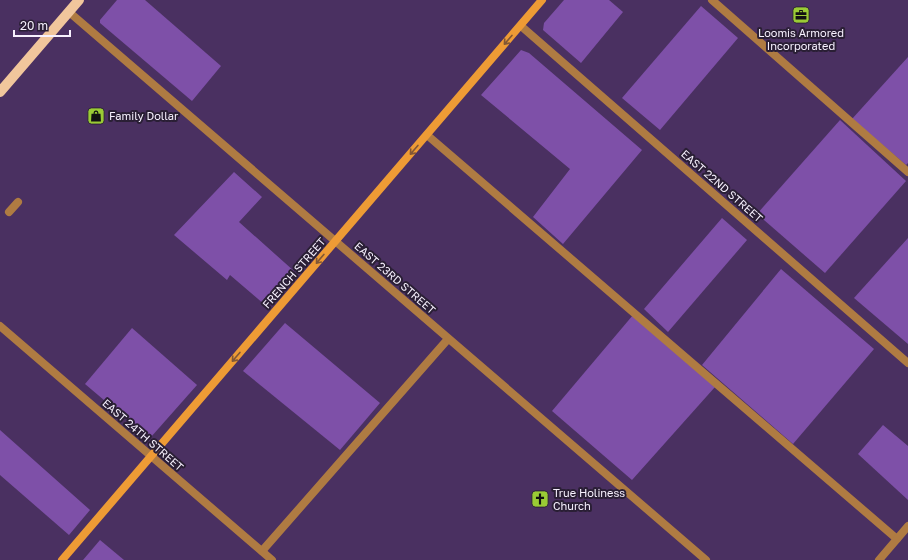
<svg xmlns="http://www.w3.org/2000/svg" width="908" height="560" font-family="'Golos Text',sans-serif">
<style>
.grass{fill:#7e50a8}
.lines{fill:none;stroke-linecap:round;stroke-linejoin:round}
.service{stroke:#af7b42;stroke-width:8}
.minor{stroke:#af7b42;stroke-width:8}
.secondary{stroke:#ee9b35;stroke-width:8}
.primary{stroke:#f1c69c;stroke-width:10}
.oneway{stroke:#825735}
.labels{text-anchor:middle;stroke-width:4;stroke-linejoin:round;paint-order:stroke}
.poi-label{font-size:11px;fill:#f7f1fe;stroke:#2a1f35;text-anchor:start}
.street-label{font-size:11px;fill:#f7f1fe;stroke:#2a1f35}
</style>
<rect width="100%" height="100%" fill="#4a3061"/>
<g class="grass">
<polygon points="117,0 145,0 221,66 192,101 100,23 100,20"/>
<polygon points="564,0 609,0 623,12 581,63 543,30 544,23"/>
<polygon points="701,6 738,38 660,130 622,98"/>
<polygon points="521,50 529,53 642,150 563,244 533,217 570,169 481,95"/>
<polygon points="908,57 908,163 906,165 852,119"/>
<polygon points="840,120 906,181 825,273 757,214"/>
<polygon points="234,172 262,197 239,222 294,271 265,305 230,275 227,280 174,235"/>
<polygon points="722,218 747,240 668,332 644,309"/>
<polygon points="908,238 908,344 854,298"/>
<polygon points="781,269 874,349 793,444 702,365"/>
<polygon points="633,315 715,387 632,480 552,411"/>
<polygon points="285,323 380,403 340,450 243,371"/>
<polygon points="132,328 197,385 151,437 144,434 85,384"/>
<polygon points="883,425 908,446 908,500 858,454"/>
<polygon points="0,430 90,510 69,535 0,475"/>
<polygon points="100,540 124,560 83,560"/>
</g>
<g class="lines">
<g class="service">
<polyline points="712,0 908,172"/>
<polyline points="427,135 897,539"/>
<polyline points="9,212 18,202"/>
<polyline points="262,551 448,339"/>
</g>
<g class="minor">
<polyline points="69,12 706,560"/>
<polyline points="521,26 908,363"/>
<polyline points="0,326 272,560"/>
<polyline points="879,560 908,526"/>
</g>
<polyline class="secondary" points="62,560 542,0"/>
<polyline class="primary" points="0,92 79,0"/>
</g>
<defs><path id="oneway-shaft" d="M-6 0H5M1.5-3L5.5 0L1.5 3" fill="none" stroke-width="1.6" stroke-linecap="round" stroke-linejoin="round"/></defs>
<g class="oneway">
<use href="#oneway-shaft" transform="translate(508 40) rotate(131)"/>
<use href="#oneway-shaft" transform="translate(414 150) rotate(131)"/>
<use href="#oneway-shaft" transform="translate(320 259) rotate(130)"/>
<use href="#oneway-shaft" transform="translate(236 357) rotate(131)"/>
</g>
<defs>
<g id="office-square" transform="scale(0.9)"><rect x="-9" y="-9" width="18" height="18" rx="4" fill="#9acb35" stroke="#2a1f35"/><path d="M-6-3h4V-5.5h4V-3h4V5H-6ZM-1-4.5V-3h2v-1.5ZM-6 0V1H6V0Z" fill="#111"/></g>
<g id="shop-square" transform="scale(0.9)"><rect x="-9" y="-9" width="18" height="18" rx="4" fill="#9acb35" stroke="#2a1f35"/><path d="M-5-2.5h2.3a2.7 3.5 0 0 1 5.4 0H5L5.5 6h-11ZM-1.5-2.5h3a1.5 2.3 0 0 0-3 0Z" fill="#111"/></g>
<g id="church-square" transform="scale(0.9)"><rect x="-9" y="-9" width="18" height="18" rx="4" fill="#9acb35" stroke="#2a1f35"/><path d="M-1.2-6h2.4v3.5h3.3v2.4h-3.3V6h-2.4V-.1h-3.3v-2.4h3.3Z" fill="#111"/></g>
</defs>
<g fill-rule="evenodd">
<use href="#office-square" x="801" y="15"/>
<use href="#shop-square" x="96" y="116"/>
<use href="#church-square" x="540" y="499"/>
</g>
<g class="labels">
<g class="poi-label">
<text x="801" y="37" text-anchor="middle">Loomis Armored<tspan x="801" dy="13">Incorporated</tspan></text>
<text x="109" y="120">Family Dollar</text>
<text x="553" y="497">True Holiness<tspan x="553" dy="13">Church</tspan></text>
</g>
<g class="street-label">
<text transform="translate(722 186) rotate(41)" y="4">EAST 22ND STREET</text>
<text transform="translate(294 273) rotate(-49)" y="4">FRENCH STREET</text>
<text transform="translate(395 278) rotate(41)" y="4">EAST 23RD STREET</text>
<text transform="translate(143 435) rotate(41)" y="4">EAST 24TH STREET</text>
</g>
</g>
<path d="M14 30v6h56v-6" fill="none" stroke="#f7f1fe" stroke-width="2"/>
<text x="20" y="30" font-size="12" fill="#f7f1fe" stroke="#2a1f35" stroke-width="3" paint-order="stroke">20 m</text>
</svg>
